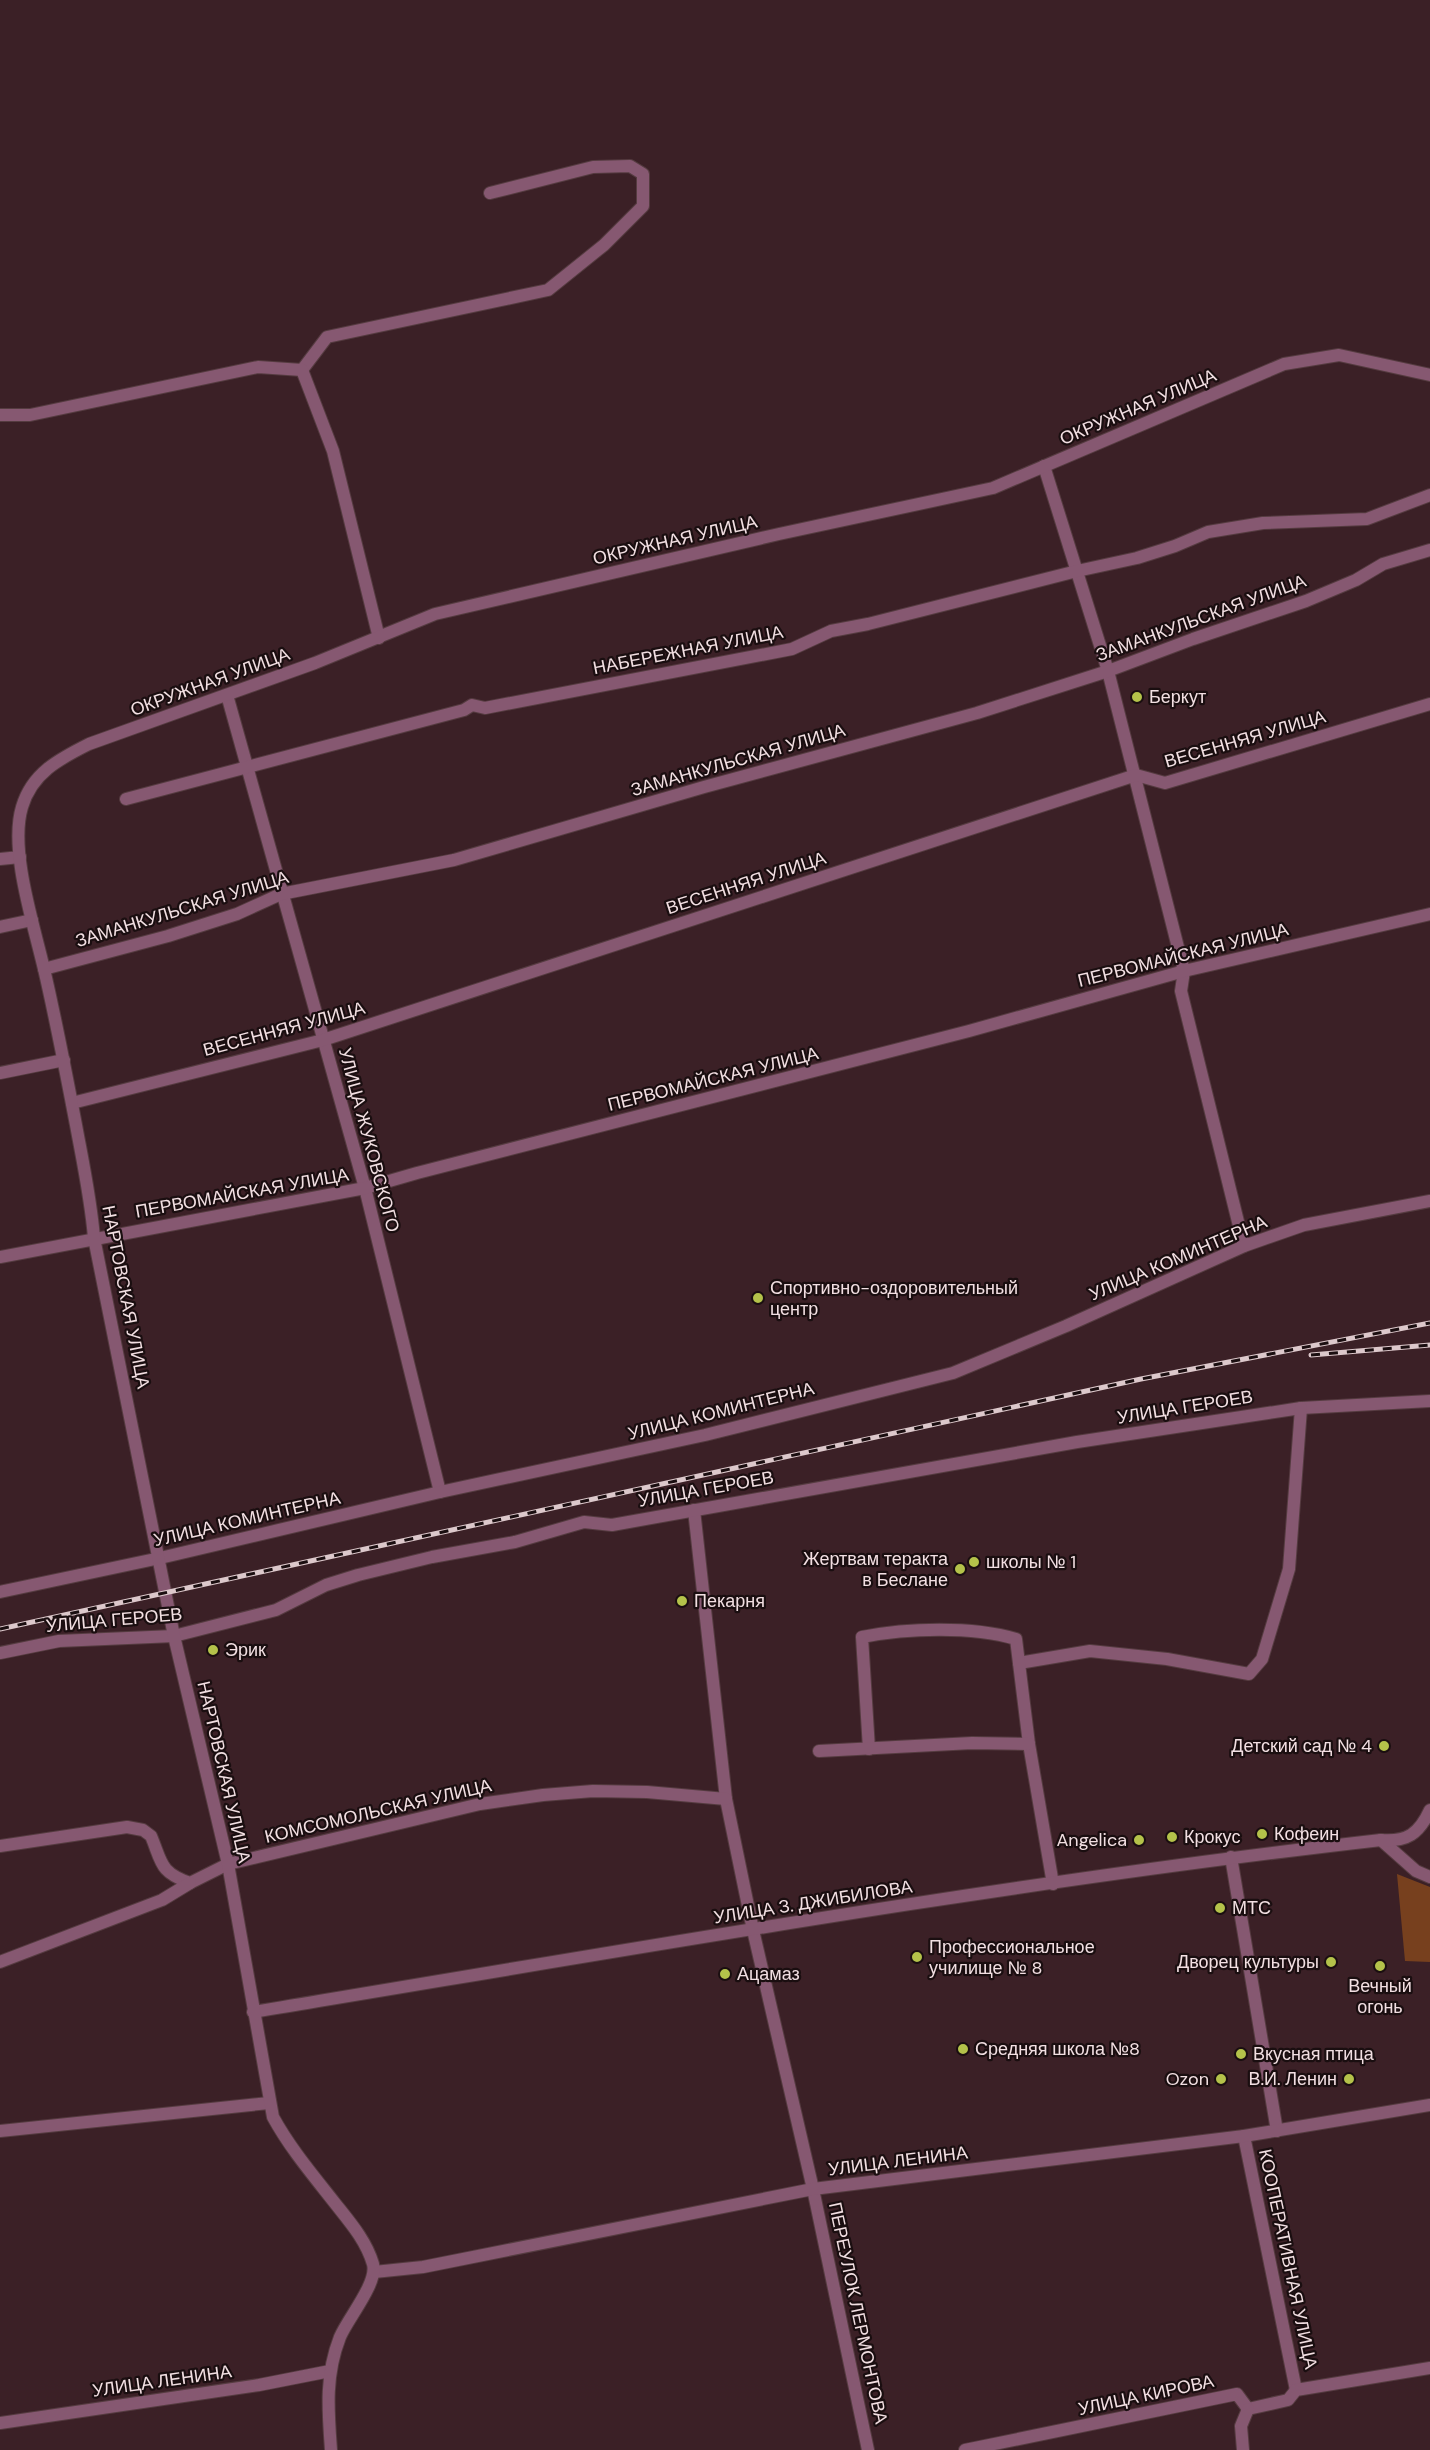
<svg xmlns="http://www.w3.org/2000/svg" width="1430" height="2450" font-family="'DM Sans',sans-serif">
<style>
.green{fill:#77401e}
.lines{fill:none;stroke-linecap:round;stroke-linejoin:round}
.minor-casing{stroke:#553b40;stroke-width:14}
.minor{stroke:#865871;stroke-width:12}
.rail-casing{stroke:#dcc8cb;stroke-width:5}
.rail{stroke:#1a0e10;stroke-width:3;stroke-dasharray:9;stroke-linecap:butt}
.poi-dot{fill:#b4c24a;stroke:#1a0e10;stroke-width:2}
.labels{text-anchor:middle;stroke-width:4.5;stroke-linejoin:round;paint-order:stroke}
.street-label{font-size:18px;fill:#f2dfe2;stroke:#1a0e10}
.poi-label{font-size:18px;fill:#f2dfe2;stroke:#1a0e10;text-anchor:start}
</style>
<rect width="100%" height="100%" fill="#3b2026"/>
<polygon class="green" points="1397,1874 1430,1887 1430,1962 1405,1961"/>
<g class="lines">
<g class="minor-casing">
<g id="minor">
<polyline points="302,370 327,337 548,290 604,245 643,206 643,174 630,166 593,167 490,193"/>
<polyline points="0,415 30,415 258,367 302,370 333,451 379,638"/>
<polyline points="1044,466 1108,671 1184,971 1181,991 1244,1246"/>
<polyline points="227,695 365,1188 440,1492"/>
<polyline points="126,799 464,710 472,705 485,708 792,649 831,631 868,624 1077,571 1137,558 1175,546 1208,532 1263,523 1367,519 1430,495"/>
<polyline points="0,859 20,857"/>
<polyline points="0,927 32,920"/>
<polyline points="44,969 168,936 237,914 281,894 454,860 704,787 977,713 1108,671 1193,639 1306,601 1356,580 1383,564 1430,550"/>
<polyline points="0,1073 64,1060"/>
<polyline points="72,1103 323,1040 1136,775 1165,783 1430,704"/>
<polyline points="0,1257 365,1188 417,1173 969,1031 1184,971 1430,914"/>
<polyline points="694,1510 726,1799 753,1930 813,2189 868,2450"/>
<polyline points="0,1592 160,1558 440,1492 705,1435 953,1373 1066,1326 1244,1246 1304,1225 1430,1201"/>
<polyline points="0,1653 59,1641 174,1636 276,1610 326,1585 358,1575 432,1557 515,1542 584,1522 612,1525 1077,1442 1301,1408 1430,1401"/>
<polyline points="1019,1663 1090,1651 1167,1659 1249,1674 1262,1659 1289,1569 1301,1408"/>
<path d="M869,1749L862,1637C907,1628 972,1626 1016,1639L1029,1744L1053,1884"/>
<polyline points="819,1751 972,1743 1029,1744"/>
<polyline points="1381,1840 1416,1871 1430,1877"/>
<path d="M0,1846L127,1827L143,1830L151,1836C162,1862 159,1872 190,1883L228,1864L480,1804L543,1795L593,1791L647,1792L726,1799"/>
<polyline points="1231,1857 1277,2131"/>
<polyline points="0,1962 162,1900 190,1883"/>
<path d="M253,2012C628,1950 1003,1883 1381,1840C1407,1842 1419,1834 1430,1810"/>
<polyline points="0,2131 269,2103"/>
<polyline points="1244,2136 1296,2390"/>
<polyline points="374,2272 423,2267 813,2189 1244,2136 1430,2105"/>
<polyline points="1248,2409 1288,2400 1296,2390 1430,2368"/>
<polyline points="0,2423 259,2385 330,2371"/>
<path d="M331,2450C328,2410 325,2375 340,2337C348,2318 378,2283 373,2264C366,2240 349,2221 334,2202C312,2174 290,2148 273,2117L228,1864L174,1636L94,1238C91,1200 83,1163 76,1125C66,1073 56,1020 44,969C34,925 9,850 22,807C32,773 59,759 89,744L315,663L435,614L779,534L993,488L1284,364L1339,355L1430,375"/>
<polyline points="965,2450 1237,2394 1248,2409"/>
<polyline points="1243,2450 1241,2426 1248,2409"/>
</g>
</g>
<use href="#minor" class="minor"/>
<g class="rail-casing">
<g id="rail">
<polyline points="1311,1355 1430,1345"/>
<polyline points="0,1629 1141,1379 1430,1323"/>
</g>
</g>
<use href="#rail" class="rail"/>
</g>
<g class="poi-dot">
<circle cx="1137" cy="697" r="6"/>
<circle cx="758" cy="1298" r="6"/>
<circle cx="974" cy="1562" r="6"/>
<circle cx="960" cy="1569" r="6"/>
<circle cx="682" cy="1601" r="6"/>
<circle cx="213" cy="1650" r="6"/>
<circle cx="1384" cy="1746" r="6"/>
<circle cx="1262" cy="1834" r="6"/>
<circle cx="1172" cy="1837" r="6"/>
<circle cx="1139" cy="1840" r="6"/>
<circle cx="1220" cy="1908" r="6"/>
<circle cx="917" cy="1957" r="6"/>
<circle cx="1331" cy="1962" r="6"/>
<circle cx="1380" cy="1966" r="6"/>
<circle cx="725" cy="1974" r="6"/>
<circle cx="963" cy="2049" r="6"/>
<circle cx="1241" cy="2054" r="6"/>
<circle cx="1221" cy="2079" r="6"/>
<circle cx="1349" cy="2079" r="6"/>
</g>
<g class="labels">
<g class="street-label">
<text transform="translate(1138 407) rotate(-23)" y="6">ОКРУЖНАЯ УЛИЦА</text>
<text transform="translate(675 540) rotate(-13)" y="6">ОКРУЖНАЯ УЛИЦА</text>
<text transform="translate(1201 618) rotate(-20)" y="6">ЗАМАНКУЛЬСКАЯ УЛИЦА</text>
<text transform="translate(688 650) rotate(-11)" y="6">НАБЕРЕЖНАЯ УЛИЦА</text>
<text transform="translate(210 682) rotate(-20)" y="6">ОКРУЖНАЯ УЛИЦА</text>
<text transform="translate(1245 739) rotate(-16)" y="6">ВЕСЕННЯЯ УЛИЦА</text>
<text transform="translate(738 760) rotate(-16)" y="6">ЗАМАНКУЛЬСКАЯ УЛИЦА</text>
<text transform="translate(746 883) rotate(-18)" y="6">ВЕСЕННЯЯ УЛИЦА</text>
<text transform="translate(182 909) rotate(-17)" y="6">ЗАМАНКУЛЬСКАЯ УЛИЦА</text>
<text transform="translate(1183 955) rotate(-14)" y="6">ПЕРВОМАЙСКАЯ УЛИЦА</text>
<text transform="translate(284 1029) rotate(-15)" y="6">ВЕСЕННЯЯ УЛИЦА</text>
<text transform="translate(713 1079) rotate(-14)" y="6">ПЕРВОМАЙСКАЯ УЛИЦА</text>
<text transform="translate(369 1140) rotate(75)" y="6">УЛИЦА ЖУКОВСКОГО</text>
<text transform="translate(242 1193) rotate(-10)" y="6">ПЕРВОМАЙСКАЯ УЛИЦА</text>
<text transform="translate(1178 1258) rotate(-23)" y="6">УЛИЦА КОМИНТЕРНА</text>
<text transform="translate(126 1297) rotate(79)" y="6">НАРТОВСКАЯ УЛИЦА</text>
<text transform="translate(1185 1407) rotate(-9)" y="6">УЛИЦА ГЕРОЕВ</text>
<text transform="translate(721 1411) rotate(-14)" y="6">УЛИЦА КОМИНТЕРНА</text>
<text transform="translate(706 1489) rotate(-10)" y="6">УЛИЦА ГЕРОЕВ</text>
<text transform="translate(247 1519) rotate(-13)" y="6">УЛИЦА КОМИНТЕРНА</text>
<text transform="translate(114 1620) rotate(-5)" y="6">УЛИЦА ГЕРОЕВ</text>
<text transform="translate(224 1772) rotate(77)" y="6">НАРТОВСКАЯ УЛИЦА</text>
<text transform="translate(378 1811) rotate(-13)" y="6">КОМСОМОЛЬСКАЯ УЛИЦА</text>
<text transform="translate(813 1902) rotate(-9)" y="6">УЛИЦА З. ДЖИБИЛОВА</text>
<text transform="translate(898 2161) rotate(-7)" y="6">УЛИЦА ЛЕНИНА</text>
<text transform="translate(1288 2259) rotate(78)" y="6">КООПЕРАТИВНАЯ УЛИЦА</text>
<text transform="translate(858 2313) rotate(78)" y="6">ПЕРЕУЛОК ЛЕРМОНТОВА</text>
<text transform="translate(162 2381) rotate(-8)" y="6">УЛИЦА ЛЕНИНА</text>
<text transform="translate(1146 2395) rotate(-12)" y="6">УЛИЦА КИРОВА</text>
</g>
<g class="poi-label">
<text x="1149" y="703">Беркут</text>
<text x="770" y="1294">Спортивно-оздоровительный<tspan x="770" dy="21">центр</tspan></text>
<text x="948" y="1565" text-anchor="end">Жертвам теракта<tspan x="948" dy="21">в Беслане</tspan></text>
<text x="986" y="1568">школы № 1</text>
<text x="694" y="1607">Пекарня</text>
<text x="225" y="1656">Эрик</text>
<text x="1372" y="1752" text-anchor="end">Детский сад № 4</text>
<text x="1274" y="1840">Кофеин</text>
<text x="1184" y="1843">Крокус</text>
<text x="1127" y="1846" text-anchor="end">Angelica</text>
<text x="1232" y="1914">МТС</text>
<text x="929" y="1953">Профессиональное<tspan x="929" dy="21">училище № 8</tspan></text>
<text x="1319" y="1968" text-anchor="end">Дворец культуры</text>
<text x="737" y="1980">Ацамаз</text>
<text x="1380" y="1992" text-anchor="middle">Вечный<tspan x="1380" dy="21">огонь</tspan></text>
<text x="975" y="2055">Средняя школа №8</text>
<text x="1253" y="2060">Вкусная птица</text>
<text x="1209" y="2085" text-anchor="end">Ozon</text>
<text x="1337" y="2085" text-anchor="end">В.И. Ленин</text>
</g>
</g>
</svg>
